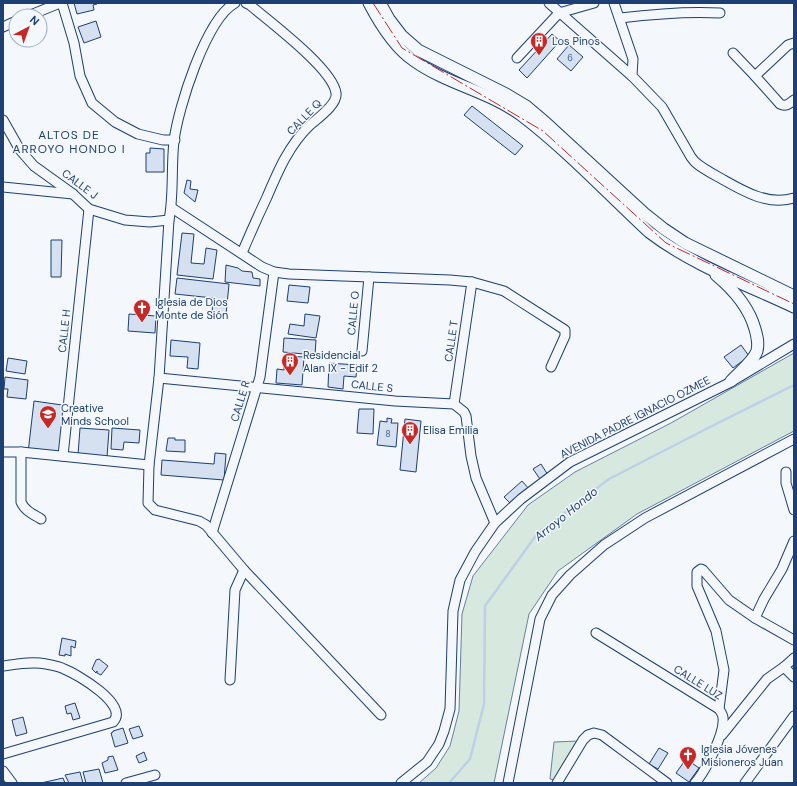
<svg xmlns="http://www.w3.org/2000/svg" width="797" height="786" font-family="'DM Sans',sans-serif">
<style>
.green{fill:#d7e8df;stroke:#687fa3}
.lines{fill:none;stroke-linecap:round;stroke-linejoin:round}
.stream{stroke:#bed0e5;stroke-width:2.5}
.building{fill:#d5e0f0;stroke:#1d3f73}
.minor-casing{stroke:#1d3f73;stroke-width:11}
.major-casing{stroke:#1d3f73;stroke-width:13}
.minor{stroke:#f4f7fb;stroke-width:9}
.major{stroke:#f4f7fb;stroke-width:11}
.power{stroke:#c62828;stroke-width:1;stroke-dasharray:14 3 2 3;stroke-linecap:butt}
.labels{text-anchor:middle;stroke-width:3;stroke-linejoin:round;paint-order:stroke}
.number-label{font-size:9px;fill:#4b6792}
.poi-label{font-size:11px;fill:#1d3f73;stroke:#f4f7fb;text-anchor:start}
.street-label{font-size:11px;fill:#1d3f73;stroke:#f4f7fb}
.neighbourhood-label{font-size:12px;letter-spacing:1px;fill:#1d3f73;stroke:#f4f7fb}
.water-label{font-size:12px;font-style:italic;fill:#1d3f73;stroke:#f4f7fb}
</style>
<rect width="100%" height="100%" fill="#f4f7fb"/>
<g class="green">
<polygon points="794,353 794,431 637,514 558,571 529,614 494,783 419,783 436,768 450,746 459,711 462,614 473,576 528,505 575,472 671,423"/>
<polygon points="579,741 554,780 550,779 554,742"/>
</g>
<g class="lines">
<polyline class="stream" points="449,783 470,759 484,704 485,606 537,534 609,479 708,428 794,385"/>
</g>
<g class="building">
<polygon points="74,3 97,3 97,4 93,5 94,10 77,14"/>
<polygon points="96,21 101,37 84,43 78,27"/>
<polygon points="552,34 560,41 527,78 519,70"/>
<polygon points="569,45 583,57 571,71 557,59"/>
<polygon points="472,106 523,146 515,155 464,115"/>
<polygon points="150,148 164,149 164,172 146,172 146,153 150,153"/>
<polygon points="187,180 191,181 190,189 198,190 195,202 184,193"/>
<polygon points="182,233 194,234 191,263 204,264 206,248 217,250 213,279 177,275"/>
<polygon points="51,240 62,240 61,277 51,277"/>
<polygon points="226,265 238,268 242,271 252,272 253,278 260,279 260,286 225,282"/>
<polygon points="177,278 229,284 226,315 212,314 213,298 175,294"/>
<polygon points="289,285 310,287 308,303 287,301"/>
<polygon points="129,314 156,316 155,333 128,331"/>
<polygon points="305,314 320,316 316,338 288,334 290,324 304,326"/>
<polygon points="284,338 316,340 315,355 283,352"/>
<polygon points="171,340 200,343 198,369 187,368 188,357 170,356"/>
<polygon points="741,345 749,356 733,368 724,357"/>
<polygon points="284,356 304,357 302,385 276,383 277,369 284,370"/>
<polygon points="8,358 27,361 25,374 6,371"/>
<polygon points="329,363 357,365 356,377 344,376 343,389 328,387"/>
<polygon points="5,377 28,380 26,399 7,397 8,389 4,389"/>
<polygon points="34,401 69,406 63,456 28,453"/>
<polygon points="359,409 374,409 373,434 357,433"/>
<polygon points="387,418 392,419 391,423 398,423 396,447 377,445 380,421 387,422"/>
<polygon points="405,419 421,421 416,472 400,470"/>
<polygon points="80,428 109,430 107,457 78,455"/>
<polygon points="112,428 140,430 139,443 124,442 123,450 111,449"/>
<polygon points="168,438 175,438 175,440 185,440 185,452 166,451"/>
<polygon points="215,453 226,454 224,480 161,475 162,460 214,464"/>
<polygon points="541,464 548,475 540,479 533,469"/>
<polygon points="522,481 530,490 512,505 504,497"/>
<polygon points="62,638 76,641 75,648 71,646 71,656 65,654 65,656 59,655"/>
<polygon points="99,659 108,666 101,675 97,673 97,671 96,673 92,669 96,660"/>
<polygon points="75,703 80,718 73,720 71,713 67,714 65,706"/>
<polygon points="23,717 27,733 16,736 12,720"/>
<polygon points="139,726 143,736 133,739 129,729"/>
<polygon points="123,728 128,743 115,747 111,733 113,732 113,731"/>
<polygon points="659,748 668,753 658,769 649,764"/>
<polygon points="144,752 147,760 139,763 136,756"/>
<polygon points="113,756 118,770 105,773 102,763 108,760 108,757"/>
<polygon points="686,759 699,768 689,782 676,773"/>
<polygon points="99,769 103,783 86,783 83,772"/>
<polygon points="80,772 83,783 69,783 65,775"/>
<polygon points="63,778 65,783 41,783"/>
</g>
<g class="lines">
<g class="minor-casing">
<g id="minor">
<polyline points="62,3 74,43 80,76 92,103 115,122 138,134 163,140 175,140"/>
<path d="M235,3C206,19 178,108 174,141C171,167 174,194 169,220L159,378L149,465L148,503L155,510L199,521L206,525L244,570L381,715"/>
<polyline points="549,3 632,76"/>
<path d="M614,3L633,59L632,76L662,107L691,157L695,162C703,169 713,174 722,179C743,191 768,206 794,198"/>
<polyline points="28,16 60,3"/>
<path d="M620,18C653,14 686,11 720,13"/>
<polyline points="3,27 16,21"/>
<polyline points="733,53 755,76 788,45 794,43"/>
<polyline points="517,58 559,13 594,3"/>
<path d="M755,76L780,104C786,107 789,104 794,100"/>
<polyline points="3,120 20,150 34,166 73,194 89,209 125,220 150,222 169,220"/>
<polyline points="3,187 73,194"/>
<polyline points="172,208 262,267 274,272 289,274 450,280 472,282 504,291 565,330 565,336 551,367"/>
<path d="M242,253C250,234 258,216 267,197C278,171 289,145 310,125C318,118 338,104 336,93C333,69 270,22 250,5L246,3"/>
<polyline points="362,351 369,277"/>
<polyline points="159,378 395,401 454,404 464,412 466,416 471,456 476,478 495,523"/>
<polyline points="454,404 472,282"/>
<polyline points="3,452 21,452 149,465"/>
<path d="M21,452V502C25,511 33,514 41,519"/>
<polyline points="63,456 89,209"/>
<polyline points="786,472 786,483 794,510"/>
<polyline points="212,533 260,377 274,272"/>
<polyline points="755,618 764,599 782,569 794,541"/>
<path d="M596,633L719,709C721,712 723,715 723,718C725,733 705,772 695,783"/>
<path d="M3,666C17,664 32,661 46,664C52,665 59,666 64,669C77,674 130,705 113,722L3,754"/>
<polyline points="784,667 794,677"/>
<polyline points="230,680 235,590 244,570"/>
<polyline points="719,709 724,670 716,631 697,586 697,572 701,569 703,570 729,600 755,618 794,640"/>
<polyline points="722,735 767,679 784,667 794,658"/>
<polyline points="3,771 12,783"/>
<polyline points="126,783 155,775"/>
<polyline points="401,783 427,762 439,744 444,731 450,709 453,611 460,580 475,552 495,523 521,499 570,462 729,383 794,344"/>
<polyline points="508,783 540,619 552,595 570,575 604,545 645,518 794,439"/>
<polyline points="557,783 583,740 588,735 594,733 602,735 667,783"/>
<polyline points="745,783 794,716"/>
</g>
</g>
<g class="major-casing">
<g id="major">
<path d="M369,3C380,24 394,47 413,60C446,84 488,91 521,115C567,150 607,193 649,232C692,265 745,284 794,307"/>
<polyline points="380,3 389,19 402,36 418,50 506,94 526,106 545,122 644,213 664,229 685,243 794,296"/>
<path d="M716,275C734,290 749,307 755,329C757,336 759,343 757,351C753,362 739,372 731,381"/>
</g>
</g>
<use href="#minor" class="minor"/>
<use href="#major" class="major"/>
<polyline class="power" points="373,3 402,48 543,131 666,243 794,304"/>
</g>
<defs>
<g id="building-pin" transform="scale(0.9)"><path d="M0 17L-7.5 6A9.5 9.5 0 1 1 7.5 6Z" fill="#c62828" stroke="#f4f7fb"/><path d="M-4-6H4V6H1V3H-1V6H-4ZM-2.5-4.3h1.7v1.8h-1.7ZM.8-4.3h1.7v1.8H.8ZM-2.5-1h1.7V.8h-1.7ZM.8-1h1.7V.8H.8Z" fill="#fff"/></g>
<g id="church-pin" transform="scale(0.9)"><path d="M0 17L-7.5 6A9.5 9.5 0 1 1 7.5 6Z" fill="#c62828" stroke="#f4f7fb"/><path d="M-1.2-6h2.4v3.5h3.3v2.4h-3.3V6h-2.4V-.1h-3.3v-2.4h3.3Z" fill="#fff"/></g>
<g id="school-pin" transform="scale(0.9)"><path d="M0 17L-7.5 6A9.5 9.5 0 1 1 7.5 6Z" fill="#c62828" stroke="#f4f7fb"/><path d="M0-5L7-2L0 1L-7-2ZM-4 1L0 2.5L4 1V4Q0 6-4 4Z" fill="#fff"/></g>
</defs>
<g fill-rule="evenodd">
<use href="#building-pin" x="539" y="41"/>
<use href="#church-pin" x="142" y="308"/>
<use href="#building-pin" x="290" y="361"/>
<use href="#school-pin" x="48" y="414"/>
<use href="#building-pin" x="410" y="430"/>
<use href="#church-pin" x="688" y="755"/>
</g>
<g class="labels">
<g class="number-label">
<text x="570" y="61">6</text>
<text x="388" y="437">8</text>
</g>
<g class="poi-label">
<text x="552" y="45">Los Pinos</text>
<text x="155" y="306">Iglesia de Dios<tspan x="155" dy="13">Monte de Sión</tspan></text>
<text x="303" y="359">Residencial<tspan x="303" dy="13">Alan IX - Edif 2</tspan></text>
<text x="61" y="412">Creative<tspan x="61" dy="13">Minds School</tspan></text>
<text x="423" y="434">Elisa Emilia</text>
<text x="701" y="753">Iglesia Jóvenes<tspan x="701" dy="13">Misioneros Juan</tspan></text>
</g>
<g class="street-label">
<text transform="translate(304 117) rotate(-46)" y="4">CALLE Q</text>
<text transform="translate(80 184) rotate(37)" y="4">CALLE J</text>
<text transform="translate(353 313) rotate(-85)" y="4">CALLE O</text>
<text transform="translate(64 331) rotate(-84)" y="4">CALLE H</text>
<text transform="translate(451 341) rotate(-82)" y="4">CALLE T</text>
<text transform="translate(372 386) rotate(6)" y="4">CALLE S</text>
<text transform="translate(240 401) rotate(-73)" y="4">CALLE R</text>
<text transform="translate(635 417) rotate(-27)" y="4">AVENIDA PADRE IGNACIO OZMEE</text>
<text transform="translate(698 682) rotate(32)" y="4">CALLE LUZ</text>
</g>
<g class="neighbourhood-label">
<text x="69" y="139">ALTOS DE<tspan x="69" dy="14">ARROYO HONDO I</tspan></text>
</g>
<g class="water-label">
<text transform="translate(566 514) rotate(-39)" y="4">Arroyo Hondo</text>
</g>
</g>
<rect width="797" height="786" fill="none" stroke="#1d3f73" stroke-width="8"/>
<g transform="translate(28 28) rotate(41)"><circle r="19" fill="#f4f7fb" stroke="#9eadc5"/>
<path d="M0-3L7 15L0 10L-7 15Z" fill="#c62828"/>
<text y="-6" font-size="11" font-weight="bold" text-anchor="middle" fill="#1d3f73">N</text>
</g>
</svg>
